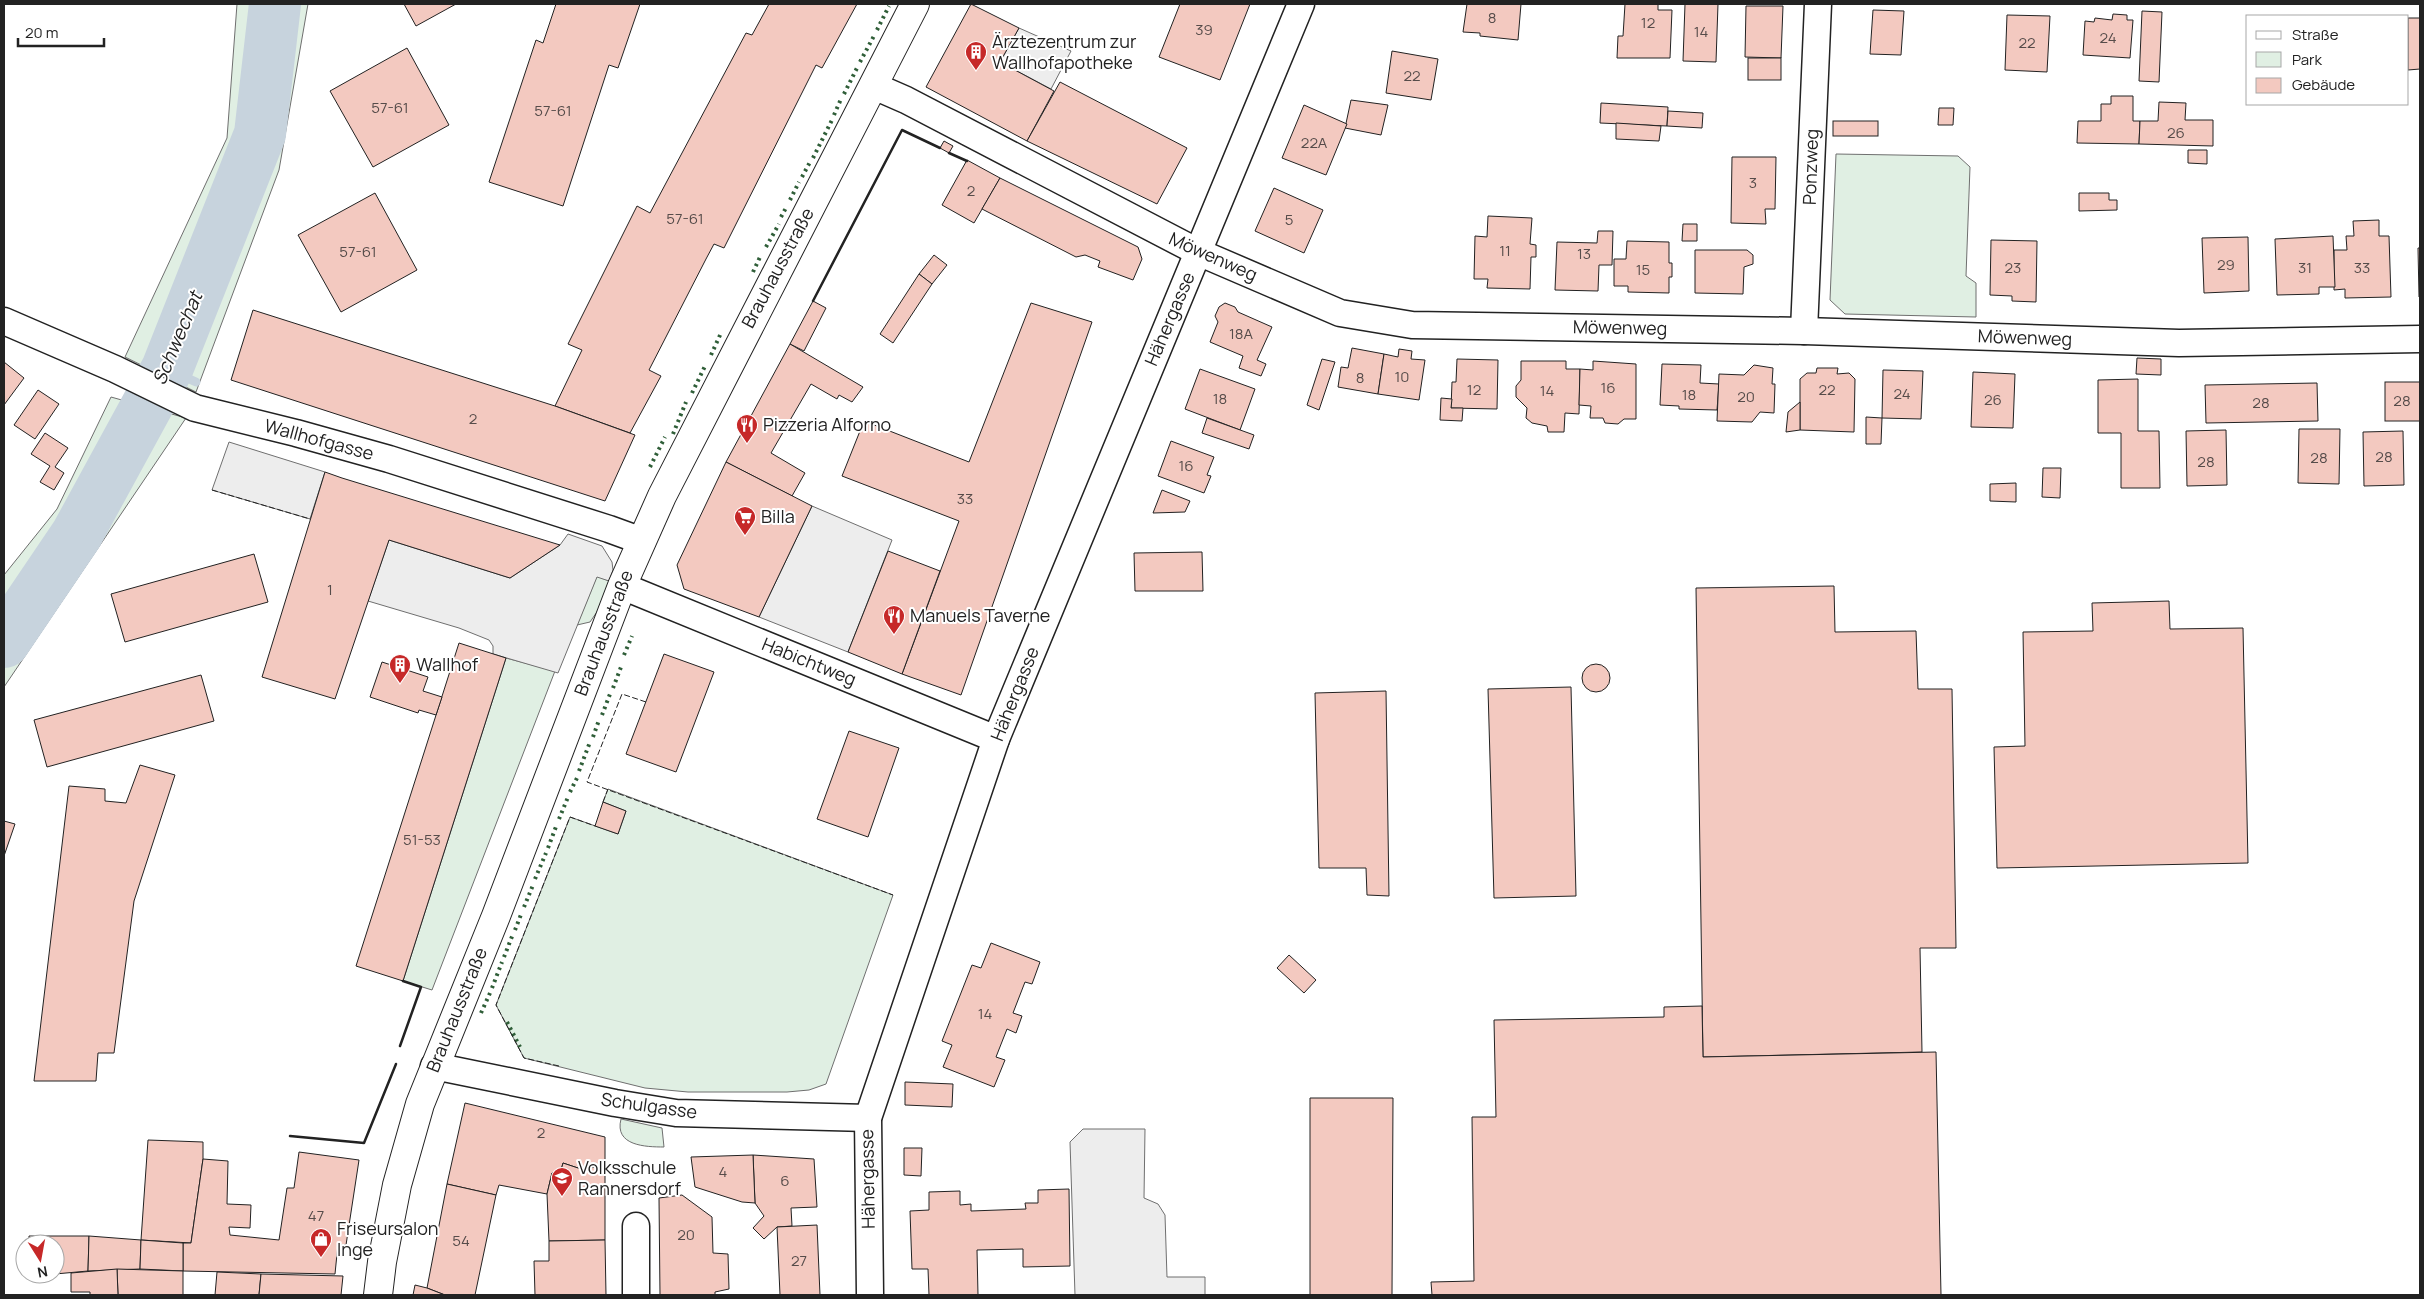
<svg xmlns="http://www.w3.org/2000/svg" width="2424" height="1299" font-family="Manrope,sans-serif">
<style>
.green{fill:#e0efe3;stroke:#6f6f6f}
.parking{fill:#ededed;stroke:#6f6f6f}
.lines{fill:none;stroke-linecap:round;stroke-linejoin:round}
.stream{stroke:#c7d3dd;stroke-width:9}
.river{stroke:#c7d3dd;stroke-width:52}
.building{fill:#f3c9c0;stroke:#222}
.street-casing{stroke:#222;stroke-width:29}
.primary-casing{stroke:#222;stroke-width:30}
.street{stroke:#fff;stroke-width:26}
.primary{stroke:#fff;stroke-width:28}
.hedge{stroke:#2f5e38;stroke-width:4;stroke-dasharray:2.5 4;stroke-linecap:butt}
.fence{stroke:#222;stroke-width:1;stroke-dasharray:6 2.5;stroke-linecap:butt}
.wall{stroke:#222;stroke-width:2.5}
.labels{text-anchor:middle;stroke-width:4;stroke-linejoin:round;paint-order:stroke}
.number-label{font-size:15px;fill:#564c4a}
.poi-label{font-size:18px;fill:#222;stroke:#fff;text-anchor:start}
.street-label{font-size:18px;fill:#222;stroke:#fff}
.water-label{font-size:19px;font-style:italic;fill:#222;stroke:#fff}
</style>
<rect width="100%" height="100%" fill="#fff"/>
<g class="green">
<polygon points="237,4 308,4 279,170 196,392 125,357 227,138"/>
<polygon points="1836,154 1958,156 1970,167 1966,276 1976,283 1976,317 1845,314 1830,300"/>
<polygon points="111,397 186,418 4,687 4,575 57,509"/>
<polygon points="597,576 609,581 601,606 590,622 577,625"/>
<polygon points="506,658 555,671 432,990 403,981"/>
<polygon points="608,789 893,895 826,1084 809,1090 787,1092 688,1092 645,1088 524,1058 496,1005 570,817 618,834 626,811 603,802"/>
<path d="M621,1119L662,1128L664,1147C646,1147 614,1146 621,1119Z"/>
</g>
<g class="parking">
<polygon points="1019,28 1071,51 1051,89 1000,62"/>
<polygon points="229,442 325,472 310,519 212,490"/>
<polygon points="812,506 892,540 848,652 759,617"/>
<polygon points="568,534 602,546 612,562 613,570 609,581 597,577 558,673 493,654 493,646 489,640 459,628 368,601 389,540 510,578 560,545"/>
<polygon points="1083,1129 1145,1129 1144,1198 1158,1204 1165,1215 1167,1277 1205,1277 1205,1295 1075,1295 1070,1142"/>
</g>
<g class="lines">
<polyline class="stream" points="167,369 196,382"/>
<polyline class="river" points="4,642 77,534 167,369 260,134 275,4"/>
</g>
<g class="building">
<polygon points="404,4 456,4 416,26"/>
<polygon points="556,4 640,4 618,68 609,65 563,206 489,182 536,40 543,43"/>
<polygon points="769,4 857,4 822,68 816,65 724,248 714,244 706,259 649,370 661,376 630,433 555,406 582,350 568,344 637,206 650,213 746,33 752,35"/>
<polygon points="971,4 1019,28 1000,62 1054,91 1027,141 926,87"/>
<polygon points="1180,4 1250,4 1220,80 1159,57"/>
<polygon points="1467,4 1521,4 1518,40 1480,36 1480,33 1463,32"/>
<polygon points="1625,4 1658,4 1658,10 1672,10 1670,58 1617,58 1618,36 1623,36"/>
<polygon points="1685,4 1718,4 1716,62 1683,61"/>
<polygon points="1746,6 1783,6 1781,58 1745,57"/>
<polygon points="1873,10 1904,11 1901,55 1870,54"/>
<polygon points="2142,11 2162,12 2159,82 2139,81"/>
<polygon points="2113,14 2127,15 2127,20 2133,20 2130,58 2083,55 2085,21 2094,22 2095,18 2112,20"/>
<polygon points="2007,15 2050,16 2047,72 2005,70"/>
<polygon points="2408,18 2420,18 2420,69 2408,70"/>
<polygon points="407,48 449,125 373,167 330,91"/>
<polygon points="1392,51 1438,59 1431,100 1386,93"/>
<rect x="1748" y="58" width="33" height="22"/>
<polygon points="1060,82 1187,148 1157,204 1027,141"/>
<polygon points="2111,96 2133,96 2133,121 2140,121 2139,144 2077,143 2078,121 2101,121 2101,104 2111,104"/>
<polygon points="1351,100 1388,105 1381,135 1345,128"/>
<polygon points="2159,102 2186,103 2185,120 2213,120 2213,146 2139,144 2140,121 2158,121"/>
<polygon points="1601,103 1668,107 1667,126 1600,123"/>
<polygon points="1304,105 1347,124 1326,175 1282,158"/>
<polygon points="1939,108 1954,108 1953,125 1938,125"/>
<polygon points="1668,111 1703,113 1702,128 1667,126"/>
<rect x="1833" y="121" width="45" height="15"/>
<polygon points="1616,123 1661,126 1659,141 1616,139"/>
<polygon points="944,141 953,146 949,153 940,148"/>
<polygon points="2188,150 2207,150 2207,164 2188,163"/>
<polygon points="1732,157 1776,157 1775,209 1765,209 1766,224 1731,223"/>
<polygon points="967,160 1000,178 974,223 942,205"/>
<polygon points="1000,178 1138,247 1142,259 1133,280 1098,267 1100,261 1085,255 1076,257 982,209"/>
<polygon points="1274,188 1323,210 1304,253 1255,231"/>
<polygon points="375,193 417,270 341,312 298,235"/>
<polygon points="2079,193 2109,193 2109,200 2117,200 2117,210 2079,211"/>
<polygon points="1488,216 1532,218 1530,244 1536,245 1536,257 1531,257 1530,289 1487,288 1488,279 1474,279 1475,236 1487,237"/>
<polygon points="2379,220 2379,236 2389,236 2391,297 2345,298 2345,289 2334,290 2334,250 2347,250 2346,236 2354,236 2353,221"/>
<polygon points="1683,224 1697,224 1697,241 1682,241"/>
<polygon points="1598,231 1613,231 1612,265 1599,265 1598,291 1555,290 1557,242 1597,243"/>
<polygon points="2333,236 2335,287 2319,287 2319,294 2277,295 2275,239"/>
<polygon points="2248,237 2249,291 2204,293 2202,238"/>
<polygon points="1991,240 2037,241 2036,302 2012,301 2012,296 1990,295"/>
<polygon points="1627,241 1669,242 1669,263 1672,263 1672,277 1669,277 1669,293 1628,292 1628,286 1614,286 1614,259 1626,259"/>
<polygon points="2418,248 2420,248 2420,297 2419,297"/>
<polygon points="1695,250 1747,250 1753,255 1753,264 1744,267 1743,294 1695,293"/>
<polygon points="934,255 947,265 932,284 919,274"/>
<polygon points="919,274 932,284 893,343 880,334"/>
<polygon points="813,301 826,308 804,351 790,344"/>
<polygon points="1031,303 1092,322 961,695 902,674 959,521 842,476 864,421 969,462"/>
<polygon points="1225,303 1235,307 1238,312 1272,327 1257,360 1266,364 1261,376 1239,368 1243,356 1210,342 1218,322 1215,316 1219,307"/>
<polygon points="253,310 555,406 635,435 605,501 231,380"/>
<polygon points="790,344 863,387 852,402 839,395 837,399 811,384 771,453 805,473 792,496 726,462"/>
<polygon points="1352,348 1384,354 1378,394 1338,387 1341,367 1348,368"/>
<polygon points="1399,349 1412,351 1411,359 1425,360 1419,400 1378,394 1384,354 1398,357"/>
<polygon points="2137,358 2161,359 2161,375 2136,374"/>
<polygon points="1322,359 1335,362 1319,410 1307,405"/>
<polygon points="1457,359 1498,360 1497,409 1451,408 1452,382 1456,382"/>
<polygon points="1521,361 1566,361 1566,369 1580,369 1579,414 1565,413 1564,432 1548,432 1547,426 1532,423 1526,418 1527,408 1516,397 1516,386 1521,380"/>
<polygon points="1593,361 1636,364 1636,419 1624,419 1618,424 1605,423 1603,418 1590,418 1591,406 1579,405 1580,369 1593,370"/>
<polygon points="4,362 24,378 4,405"/>
<polygon points="1662,364 1701,365 1700,383 1719,384 1717,410 1679,409 1679,406 1660,405"/>
<polygon points="1754,365 1773,368 1772,384 1775,384 1774,413 1760,412 1752,422 1717,421 1719,374 1744,375"/>
<polygon points="1817,368 1838,368 1837,374 1849,373 1855,379 1854,432 1800,430 1800,379 1807,373 1816,373"/>
<polygon points="1200,369 1255,389 1240,430 1185,409"/>
<polygon points="1883,370 1923,371 1921,419 1882,418"/>
<polygon points="1973,372 2015,374 2013,428 1971,427"/>
<polygon points="2138,379 2138,431 2159,431 2160,488 2121,488 2121,433 2098,433 2098,380"/>
<rect x="2385" y="382" width="35" height="39"/>
<polygon points="2317,383 2318,421 2206,423 2205,385"/>
<polygon points="38,390 59,404 35,439 14,425"/>
<polygon points="1441,398 1452,399 1451,408 1463,408 1462,421 1440,420"/>
<polygon points="1800,402 1800,430 1786,432 1788,412"/>
<polygon points="1866,417 1882,418 1881,444 1866,444"/>
<polygon points="1207,418 1254,435 1249,449 1202,433"/>
<polygon points="2299,429 2340,429 2339,484 2298,483"/>
<polygon points="2226,430 2227,485 2187,486 2186,431"/>
<polygon points="2403,431 2404,485 2364,486 2363,432"/>
<polygon points="45,433 68,448 55,467 64,473 54,490 40,482 50,466 31,454"/>
<polygon points="1171,441 1214,457 1207,475 1211,476 1204,493 1158,476"/>
<polygon points="726,462 812,506 759,617 684,589 677,565"/>
<polygon points="2043,468 2061,468 2060,498 2042,497"/>
<polygon points="325,472 342,478 560,545 510,578 389,540 335,699 262,677"/>
<polygon points="2016,483 2016,502 1990,501 1990,484"/>
<polygon points="1162,490 1190,501 1185,512 1153,513"/>
<polygon points="888,551 940,571 902,674 848,652"/>
<polygon points="1202,552 1203,591 1135,591 1134,553"/>
<polygon points="254,554 268,602 125,642 111,594"/>
<polygon points="1834,586 1835,632 1916,631 1918,689 1952,689 1956,948 1920,948 1922,1052 1703,1057 1696,588"/>
<polygon points="2169,601 2170,629 2243,628 2248,863 1997,868 1994,747 2025,746 2023,632 2093,631 2092,603"/>
<polygon points="459,643 506,658 403,981 356,966"/>
<polygon points="664,654 714,672 676,772 626,754"/>
<polygon points="382,662 428,677 423,691 442,697 436,715 419,710 418,713 370,697"/>
<circle cx="1596" cy="678" r="14"/>
<polygon points="201,675 214,721 47,767 34,720"/>
<polygon points="1571,687 1576,896 1494,898 1488,689"/>
<polygon points="1386,691 1389,896 1367,895 1366,868 1319,868 1315,693"/>
<polygon points="849,731 899,748 868,837 817,819"/>
<polygon points="140,765 175,775 134,901 114,1053 98,1053 96,1081 34,1081 69,786 105,789 105,801 126,803"/>
<polygon points="603,802 626,811 618,834 595,826"/>
<polygon points="4,821 15,824 4,856"/>
<polygon points="991,943 1040,962 1032,984 1025,982 1013,1013 1022,1016 1016,1033 1007,1029 996,1057 1005,1060 994,1087 943,1067 952,1045 942,1041 972,965 981,968"/>
<polygon points="1289,955 1316,980 1304,993 1277,968"/>
<polygon points="1702,1006 1703,1057 1936,1052 1941,1295 1432,1295 1431,1282 1474,1281 1472,1117 1496,1117 1494,1020 1664,1017 1664,1007"/>
<polygon points="905,1082 953,1084 952,1107 905,1105"/>
<polygon points="1310,1098 1393,1098 1392,1295 1310,1295"/>
<polygon points="465,1103 605,1137 605,1166 581,1169 563,1163 560,1174 552,1173 547,1194 499,1185 496,1195 447,1184"/>
<polygon points="148,1140 203,1142 203,1159 191,1243 141,1240"/>
<polygon points="904,1148 922,1148 921,1176 904,1175"/>
<polygon points="299,1152 359,1160 346,1245 338,1244 335,1274 183,1271 183,1243 191,1243 203,1159 228,1161 227,1204 251,1205 250,1228 229,1227 230,1235 279,1240 287,1188 294,1188"/>
<polygon points="753,1155 814,1159 817,1207 791,1208 792,1226 777,1227 764,1239 753,1228 764,1216 755,1203"/>
<polygon points="753,1155 755,1203 742,1202 695,1187 691,1157"/>
<polygon points="563,1163 581,1169 605,1166 605,1240 549,1241 547,1194 552,1173 560,1174"/>
<polygon points="447,1184 496,1195 475,1295 445,1295 427,1288"/>
<polygon points="1069,1189 1070,1266 1023,1267 1023,1249 977,1250 978,1295 929,1295 928,1269 912,1269 910,1211 929,1210 929,1192 960,1191 960,1205 971,1204 971,1211 1026,1209 1025,1203 1038,1203 1038,1190"/>
<polygon points="682,1195 712,1217 713,1253 728,1254 729,1289 715,1292 715,1295 660,1295 659,1198"/>
<polygon points="817,1225 820,1295 780,1295 777,1227"/>
<polygon points="29,1236 89,1236 88,1271 55,1274 55,1244 29,1244"/>
<polygon points="89,1236 141,1240 140,1269 88,1271"/>
<polygon points="141,1240 183,1243 183,1271 140,1269"/>
<polygon points="605,1240 606,1295 535,1295 534,1261 549,1261 549,1241"/>
<polygon points="117,1269 183,1271 183,1295 118,1295"/>
<polygon points="117,1269 118,1295 90,1295 90,1292 71,1292 71,1273"/>
<polygon points="217,1272 261,1274 259,1295 215,1295"/>
<polygon points="261,1274 343,1276 341,1295 259,1295"/>
<polygon points="415,1285 427,1288 445,1295 413,1295"/>
</g>
<g class="lines">
<g class="street-casing">
<g id="street">
<polyline points="874,86 906,100 1198,252 1340,313 1412,325 1804,331 2179,343 2420,339"/>
<polyline points="4,321 115,369 195,408 296,433 389,459 609,529 642,541"/>
<polyline points="1804,331 1818,4"/>
<polyline points="622,586 996,739"/>
<polyline points="434,1066 615,1103 676,1113 868,1118"/>
<polyline points="636,1226 636,1295"/>
<polyline points="870,1295 868,1118 996,739 1301,4"/>
</g>
</g>
<g class="primary-casing">
<polyline id="primary" points="378,1295 382,1262 397,1185 420,1104 496,916 622,586 662,496 915,4"/>
</g>
<use href="#street" class="street"/>
<use href="#primary" class="primary"/>
<g class="hedge">
<polyline points="877,30 889,6"/>
<polyline points="860,62 875,34"/>
<polyline points="844,94 858,66"/>
<polyline points="834,115 841,99"/>
<polyline points="813,158 832,120"/>
<polyline points="802,177 810,162"/>
<polyline points="790,200 799,182"/>
<polyline points="781,217 787,206"/>
<polyline points="766,247 779,224"/>
<polyline points="753,272 761,255"/>
<polyline points="711,355 721,333"/>
<polyline points="692,393 706,364"/>
<polyline points="673,434 686,402"/>
<polyline points="650,467 665,437"/>
<polyline points="624,655 632,636"/>
<polyline points="613,688 621,667"/>
<polyline points="602,715 610,694"/>
<polyline points="593,737 599,720"/>
<polyline points="579,771 590,742"/>
<polyline points="570,792 578,776"/>
<polyline points="559,819 568,797"/>
<polyline points="548,848 557,824"/>
<polyline points="535,879 546,853"/>
<polyline points="524,907 533,885"/>
<polyline points="515,930 522,912"/>
<polyline points="504,957 513,934"/>
<polyline points="492,988 502,962"/>
<polyline points="481,1013 490,993"/>
<polyline points="507,1022 520,1047"/>
</g>
<g class="fence">
<polyline points="212,490 310,519"/>
<polyline points="646,702 622,694 587,782 893,895"/>
<polyline points="603,802 608,789"/>
<polyline points="559,1066 524,1058 496,1005 570,817 595,826"/>
</g>
<g class="wall">
<polyline points="949,153 967,161"/>
<polyline points="813,301 902,130 940,148"/>
<polyline points="400,1046 421,987 403,981"/>
<polyline points="290,1136 364,1143 396,1064"/>
</g>
</g>
<defs>
<g id="building-pin" transform="scale(1.125)"><path d="M0 17L-7.5 6A9.5 9.5 0 1 1 7.5 6Z" fill="#c62828" stroke="#fff"/><path d="M-4-6H4V6H1V3H-1V6H-4ZM-2.5-4.3h1.7v1.8h-1.7ZM.8-4.3h1.7v1.8H.8ZM-2.5-1h1.7V.8h-1.7ZM.8-1h1.7V.8H.8Z" fill="#fff"/></g>
<g id="restaurant-pin" transform="scale(1.125)"><path d="M0 17L-7.5 6A9.5 9.5 0 1 1 7.5 6Z" fill="#c62828" stroke="#fff"/><path d="M-5-6h1v4h1v-4h1v4h1v-4h1v5L-1.5 .5V6h-2V.5L-5-1ZM5-6V6H3V1.5H1.5Q1.5-4 5-6Z" fill="#fff"/></g>
<g id="supermarket-pin" transform="scale(1.125)"><path d="M0 17L-7.5 6A9.5 9.5 0 1 1 7.5 6Z" fill="#c62828" stroke="#fff"/><path d="M-6-5.5h2.5l.6 2H6L4.5 2H-2.5L-4.4-4H-6ZM-1.5 3.2a1.3 1.3 0 1 0 .1 0ZM3 3.2a1.3 1.3 0 1 0 .1 0Z" fill="#fff"/></g>
<g id="school-pin" transform="scale(1.125)"><path d="M0 17L-7.5 6A9.5 9.5 0 1 1 7.5 6Z" fill="#c62828" stroke="#fff"/><path d="M0-5L7-2L0 1L-7-2ZM-4 1L0 2.5L4 1V4Q0 6-4 4Z" fill="#fff"/></g>
<g id="shop-pin" transform="scale(1.125)"><path d="M0 17L-7.5 6A9.5 9.5 0 1 1 7.5 6Z" fill="#c62828" stroke="#fff"/><path d="M-5-2.5h2.3a2.7 3.5 0 0 1 5.4 0H5L5.5 6h-11ZM-1.5-2.5h3a1.5 2.3 0 0 0-3 0Z" fill="#fff"/></g>
</defs>
<g fill-rule="evenodd">
<use href="#building-pin" x="976" y="52"/>
<use href="#restaurant-pin" x="747" y="425"/>
<use href="#supermarket-pin" x="745" y="517"/>
<use href="#restaurant-pin" x="894" y="616"/>
<use href="#building-pin" x="400" y="665"/>
<use href="#school-pin" x="562" y="1178"/>
<use href="#shop-pin" x="321" y="1239"/>
</g>
<g class="labels">
<g class="number-label">
<text x="1492" y="23">8</text>
<text x="1648" y="28">12</text>
<text x="1204" y="35">39</text>
<text x="1701" y="37">14</text>
<text x="2108" y="43">24</text>
<text x="2027" y="48">22</text>
<text x="1412" y="81">22</text>
<text x="390" y="113">57-61</text>
<text x="553" y="116">57-61</text>
<text x="2176" y="138">26</text>
<text x="1314" y="148">22A</text>
<text x="1753" y="188">3</text>
<text x="971" y="196">2</text>
<text x="685" y="224">57-61</text>
<text x="1289" y="225">5</text>
<text x="1505" y="256">11</text>
<text x="358" y="257">57-61</text>
<text x="1584" y="259">13</text>
<text x="2226" y="270">29</text>
<text x="2013" y="273">23</text>
<text x="2305" y="273">31</text>
<text x="2362" y="273">33</text>
<text x="1643" y="275">15</text>
<text x="1241" y="339">18A</text>
<text x="1402" y="382">10</text>
<text x="1360" y="383">8</text>
<text x="1608" y="393">16</text>
<text x="1474" y="395">12</text>
<text x="1827" y="395">22</text>
<text x="1547" y="396">14</text>
<text x="1902" y="399">24</text>
<text x="1689" y="400">18</text>
<text x="1746" y="402">20</text>
<text x="1220" y="404">18</text>
<text x="1993" y="405">26</text>
<text x="2402" y="406">28</text>
<text x="2261" y="408">28</text>
<text x="473" y="424">2</text>
<text x="2384" y="462">28</text>
<text x="2319" y="463">28</text>
<text x="2206" y="467">28</text>
<text x="1186" y="471">16</text>
<text x="965" y="504">33</text>
<text x="330" y="595">1</text>
<text x="422" y="845">51-53</text>
<text x="985" y="1019">14</text>
<text x="541" y="1138">2</text>
<text x="723" y="1177">4</text>
<text x="785" y="1186">6</text>
<text x="316" y="1221">47</text>
<text x="686" y="1240">20</text>
<text x="461" y="1246">54</text>
<text x="799" y="1266">27</text>
</g>
<g class="poi-label">
<text x="992" y="48">Ärztezentrum zur<tspan x="992" dy="21">Wallhofapotheke</tspan></text>
<text x="763" y="431">Pizzeria Alforno</text>
<text x="761" y="523">Billa</text>
<text x="910" y="622">Manuels Taverne</text>
<text x="416" y="671">Wallhof</text>
<text x="578" y="1174">Volksschule<tspan x="578" dy="21">Rannersdorf</tspan></text>
<text x="337" y="1235">Friseursalon<tspan x="337" dy="21">Inge</tspan></text>
</g>
<g class="street-label">
<text transform="translate(1811 167) rotate(-88)" y="6">Ponzweg</text>
<text transform="translate(1213 257) rotate(24)" y="6">Möwenweg</text>
<text transform="translate(778 268) rotate(-62)" y="6">Brauhausstraße</text>
<text transform="translate(1170 319) rotate(-67)" y="6">Hähergasse</text>
<text transform="translate(1620 328) rotate(1)" y="6">Möwenweg</text>
<text transform="translate(2025 338) rotate(2)" y="6">Möwenweg</text>
<text transform="translate(319 440) rotate(15)" y="6">Wallhofgasse</text>
<text transform="translate(604 633) rotate(-69)" y="6">Brauhausstraße</text>
<text transform="translate(809 662) rotate(22)" y="6">Habichtweg</text>
<text transform="translate(1015 694) rotate(-68)" y="6">Hähergasse</text>
<text transform="translate(457 1010) rotate(-68)" y="6">Brauhausstraße</text>
<text transform="translate(649 1106) rotate(8)" y="6">Schulgasse</text>
<text transform="translate(868 1179) rotate(-91)" y="6">Hähergasse</text>
</g>
<g class="water-label">
<text transform="translate(177 338) rotate(-67)" y="7">Schwechat</text>
</g>
</g>
<rect width="2424" height="1299" fill="none" stroke="#222222" stroke-width="10"/>
<rect x="2246" y="15" width="162" height="90" fill="#ffffff" stroke="#a7a7a7"/>
<rect x="2256" y="31" width="25" height="8" fill="#ffffff" stroke="#a7a7a7"/>
<text x="2292" y="40" font-size="15" fill="#222222">Straße</text>
<rect x="2256" y="52" width="25" height="15" fill="#e0efe3" stroke="#a7a7a7"/>
<text x="2292" y="65" font-size="15" fill="#222222">Park</text>
<rect x="2256" y="78" width="25" height="15" fill="#f3c9c0" stroke="#a7a7a7"/>
<text x="2292" y="90" font-size="15" fill="#222222">Gebäude</text>
<g transform="translate(40 1259) rotate(169)"><circle r="24" fill="#ffffff" stroke="#a7a7a7"/>
<path d="M0-4L9 19L0 12L-9 19Z" fill="#c62828"/>
<text y="-8" font-size="14" font-weight="bold" text-anchor="middle" fill="#222222">N</text>
</g>
<path d="M18 38v8h86v-8" fill="none" stroke="#222222" stroke-width="2.5"/>
<text x="25" y="38" font-size="15" fill="#222222" stroke="#ffffff" stroke-width="4" paint-order="stroke">20 m</text>
</svg>
